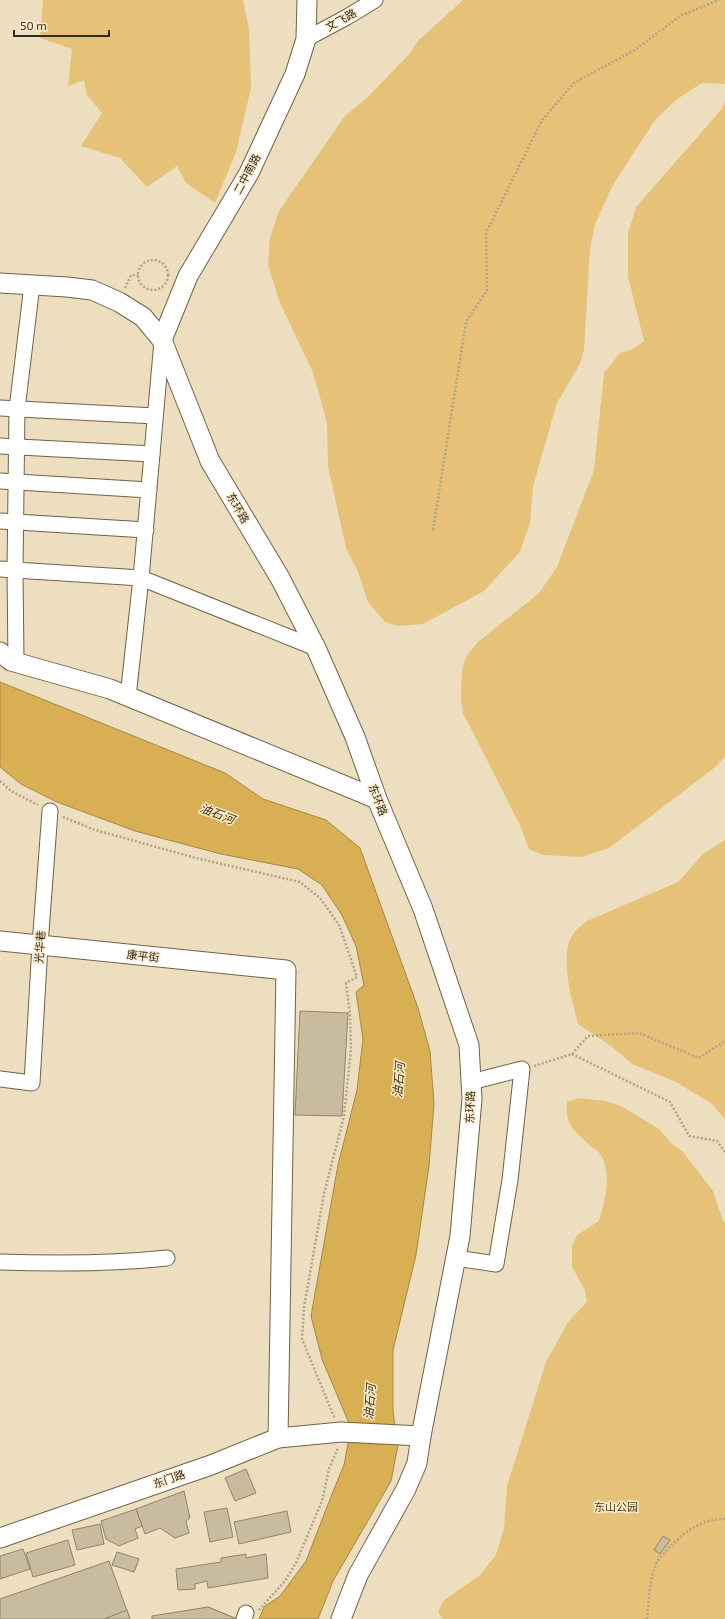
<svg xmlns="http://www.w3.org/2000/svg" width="725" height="1619" font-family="'Exo 2','Noto Sans SC',sans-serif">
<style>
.green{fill:#e5c278}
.water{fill:#d8af53;stroke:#a68844}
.building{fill:#c9bb9d;stroke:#928467}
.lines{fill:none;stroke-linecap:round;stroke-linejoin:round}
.minor-casing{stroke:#706247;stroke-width:17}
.tertiary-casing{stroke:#706247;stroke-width:21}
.path{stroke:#b0a48b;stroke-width:2.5;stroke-dasharray:2 2;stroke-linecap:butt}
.minor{stroke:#fff;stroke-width:15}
.tertiary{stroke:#fff;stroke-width:19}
.labels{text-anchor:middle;stroke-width:3;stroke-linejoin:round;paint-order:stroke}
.street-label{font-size:11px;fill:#322c20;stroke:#fbebcc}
.park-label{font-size:11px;fill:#4a3911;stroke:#fbebcc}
.water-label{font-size:12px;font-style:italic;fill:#423108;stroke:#fbebcc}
</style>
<rect width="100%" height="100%" fill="#eddebf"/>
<g class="green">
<polygon points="43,0 243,0 249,29 251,88 236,152 215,203 186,183 177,166 147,187 120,158 81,146 102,113 87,95 84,80 68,86 72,49 40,38"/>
<polygon points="463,0 725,0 725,84 702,83 677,99 655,120 614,183 595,224 590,249 584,350 580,364 557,403 533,486 530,523 520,552 484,591 423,624 398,626 385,622 368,602 358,572 346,548 328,466 327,424 320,397 312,370 280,303 268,265 270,238 279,211 345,116 367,98 410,53 418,41"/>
<polygon points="725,102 725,757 714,768 609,848 581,857 543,855 529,849 519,823 463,713 461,699 462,670 466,657 478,642 539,593 557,567 594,470 604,373 620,353 633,349 644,341 628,277 628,233 636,207 721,110"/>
<path d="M725,840V1119L712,1104L676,1082L632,1064L611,1046L578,1024C572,1000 562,967 569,942C572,933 580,926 587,921L678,882L703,854Z"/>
<path d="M579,1098L606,1101L621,1106L659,1129L671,1143L683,1152L713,1191L723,1221L725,1223V1619H443L438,1612L443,1601L480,1575L496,1555L504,1528L507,1486L546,1362L568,1322L587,1302L585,1290L572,1267V1247L577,1235L599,1221C605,1201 612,1175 601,1155C599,1152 595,1149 592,1147C575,1131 565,1127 567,1102Z"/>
</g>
<polygon class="water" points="0,682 225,773 263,799 326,820 360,848 418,1008 430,1051 434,1104 429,1166 416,1255 393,1350 393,1412 398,1445 391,1481 333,1581 318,1619 259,1619 264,1607 280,1596 306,1561 334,1489 344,1465 351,1428 322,1359 311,1316 338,1165 357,1090 363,1039 356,992 364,985 356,946 342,915 322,885 298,869 221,854 135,831 57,802 21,784 0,767"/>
<g class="building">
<polygon points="300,1011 348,1013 342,1116 295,1115"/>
<polygon points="246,1469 256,1493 235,1501 225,1478"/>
<polygon points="184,1491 190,1518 186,1521 189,1533 175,1538 160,1528 145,1534 136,1509"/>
<polygon points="227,1508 233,1537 210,1542 204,1512"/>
<polygon points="136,1509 142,1526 135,1529 138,1538 119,1546 106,1539 101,1521"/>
<polygon points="287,1511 291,1532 239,1544 234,1522"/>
<polygon points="100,1524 104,1544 77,1550 72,1530"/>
<polygon points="663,1536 670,1540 660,1554 654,1550"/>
<polygon points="68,1540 75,1565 33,1577 26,1553"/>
<polygon points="23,1549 30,1569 0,1579 0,1556"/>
<polygon points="117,1552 139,1559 134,1572 112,1565"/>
<polygon points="246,1554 246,1558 266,1554 268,1578 208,1588 207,1581 195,1584 195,1589 178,1590 176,1569 221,1562 221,1558"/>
<polygon points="109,1561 130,1619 0,1619 0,1599"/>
<polygon points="208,1607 237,1619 204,1619"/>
<polygon points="208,1607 237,1619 152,1619 152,1616"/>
<polygon points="127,1610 130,1619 104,1619"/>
</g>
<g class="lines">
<g class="minor-casing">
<g id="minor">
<polyline points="306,39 347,17 375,0"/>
<polyline points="32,285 17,409 15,570 141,578 316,648"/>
<polyline points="0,408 155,416"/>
<polyline points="0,446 152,454"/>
<polyline points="0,481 149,490"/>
<polyline points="0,521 146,530"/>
<polyline points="0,569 15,570 16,662"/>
<polyline points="128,697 141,578 162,341"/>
<polyline points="0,1079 32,1083 40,945 50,811"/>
<polyline points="456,1258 496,1264 510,1180 522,1069 471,1082"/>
<path d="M0,1262C56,1264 111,1264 167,1258"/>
<polyline points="244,1619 246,1613"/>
</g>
</g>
<g class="tertiary-casing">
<g id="tertiary">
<polyline points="0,283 67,287 92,290 119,302 143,317 162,340 210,461 280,578 316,648 355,737 377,799 423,909 469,1045 472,1099 460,1236 421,1436"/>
<polyline points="162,340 188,276 249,173 295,74 306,39 307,0"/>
<polyline points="0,652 11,661 110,689 377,799"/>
<polyline points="0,941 286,970 278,1438"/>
<polyline points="0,1538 211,1465 278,1438 341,1432 421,1436 417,1463 406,1489 358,1575 341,1619"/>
</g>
</g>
<g class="path">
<circle cx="153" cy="275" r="15"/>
<polyline points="125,288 131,275 138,275"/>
<polyline points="433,530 466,322 487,290 486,233 542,120 574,83 635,50 680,16 719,0"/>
<polyline points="0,781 11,791 38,805"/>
<polyline points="63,817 95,830 196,858 300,882 320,898 339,925 357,977 346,983 350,1014 351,1049 344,1116 324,1194 304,1307 302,1339 335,1419"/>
<polyline points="572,1054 670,1102 689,1136 717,1141 725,1152"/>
<polyline points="534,1066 572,1054 588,1036 639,1033 699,1058 725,1041"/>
<polyline points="259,1610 285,1581 296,1563 322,1501 329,1469 338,1448"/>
<path d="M647,1619C649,1601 649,1581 656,1564C657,1560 662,1556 665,1552C681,1535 700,1518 725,1519"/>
</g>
<use href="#minor" class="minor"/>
<use href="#tertiary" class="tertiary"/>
</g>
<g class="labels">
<g class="street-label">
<text transform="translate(341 20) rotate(-29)" y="4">文飞路</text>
<text transform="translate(247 174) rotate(-62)" y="4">二中南路</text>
<text transform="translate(238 508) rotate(60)" y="4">东环路</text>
<text transform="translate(378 800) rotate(69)" y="4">东环路</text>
<text transform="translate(40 947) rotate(-86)" y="4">光华巷</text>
<text transform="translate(143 956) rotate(6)" y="4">康平街</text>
<text transform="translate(470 1107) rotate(-88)" y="4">东环路</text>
<text transform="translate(169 1479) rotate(-19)" y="4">东门路</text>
</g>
<g class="park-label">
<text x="616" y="1511">东山公园</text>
</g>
<g class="water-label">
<text transform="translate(217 814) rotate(21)" y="4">油石河</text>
<text transform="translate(399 1080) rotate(-85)" y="4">油石河</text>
<text transform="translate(370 1402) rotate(-85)" y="4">油石河</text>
</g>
</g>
<path d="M14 30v6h95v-6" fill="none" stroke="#322c20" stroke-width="2"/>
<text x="20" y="30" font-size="12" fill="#322c20" stroke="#fbebcc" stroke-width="3" paint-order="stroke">50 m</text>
</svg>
